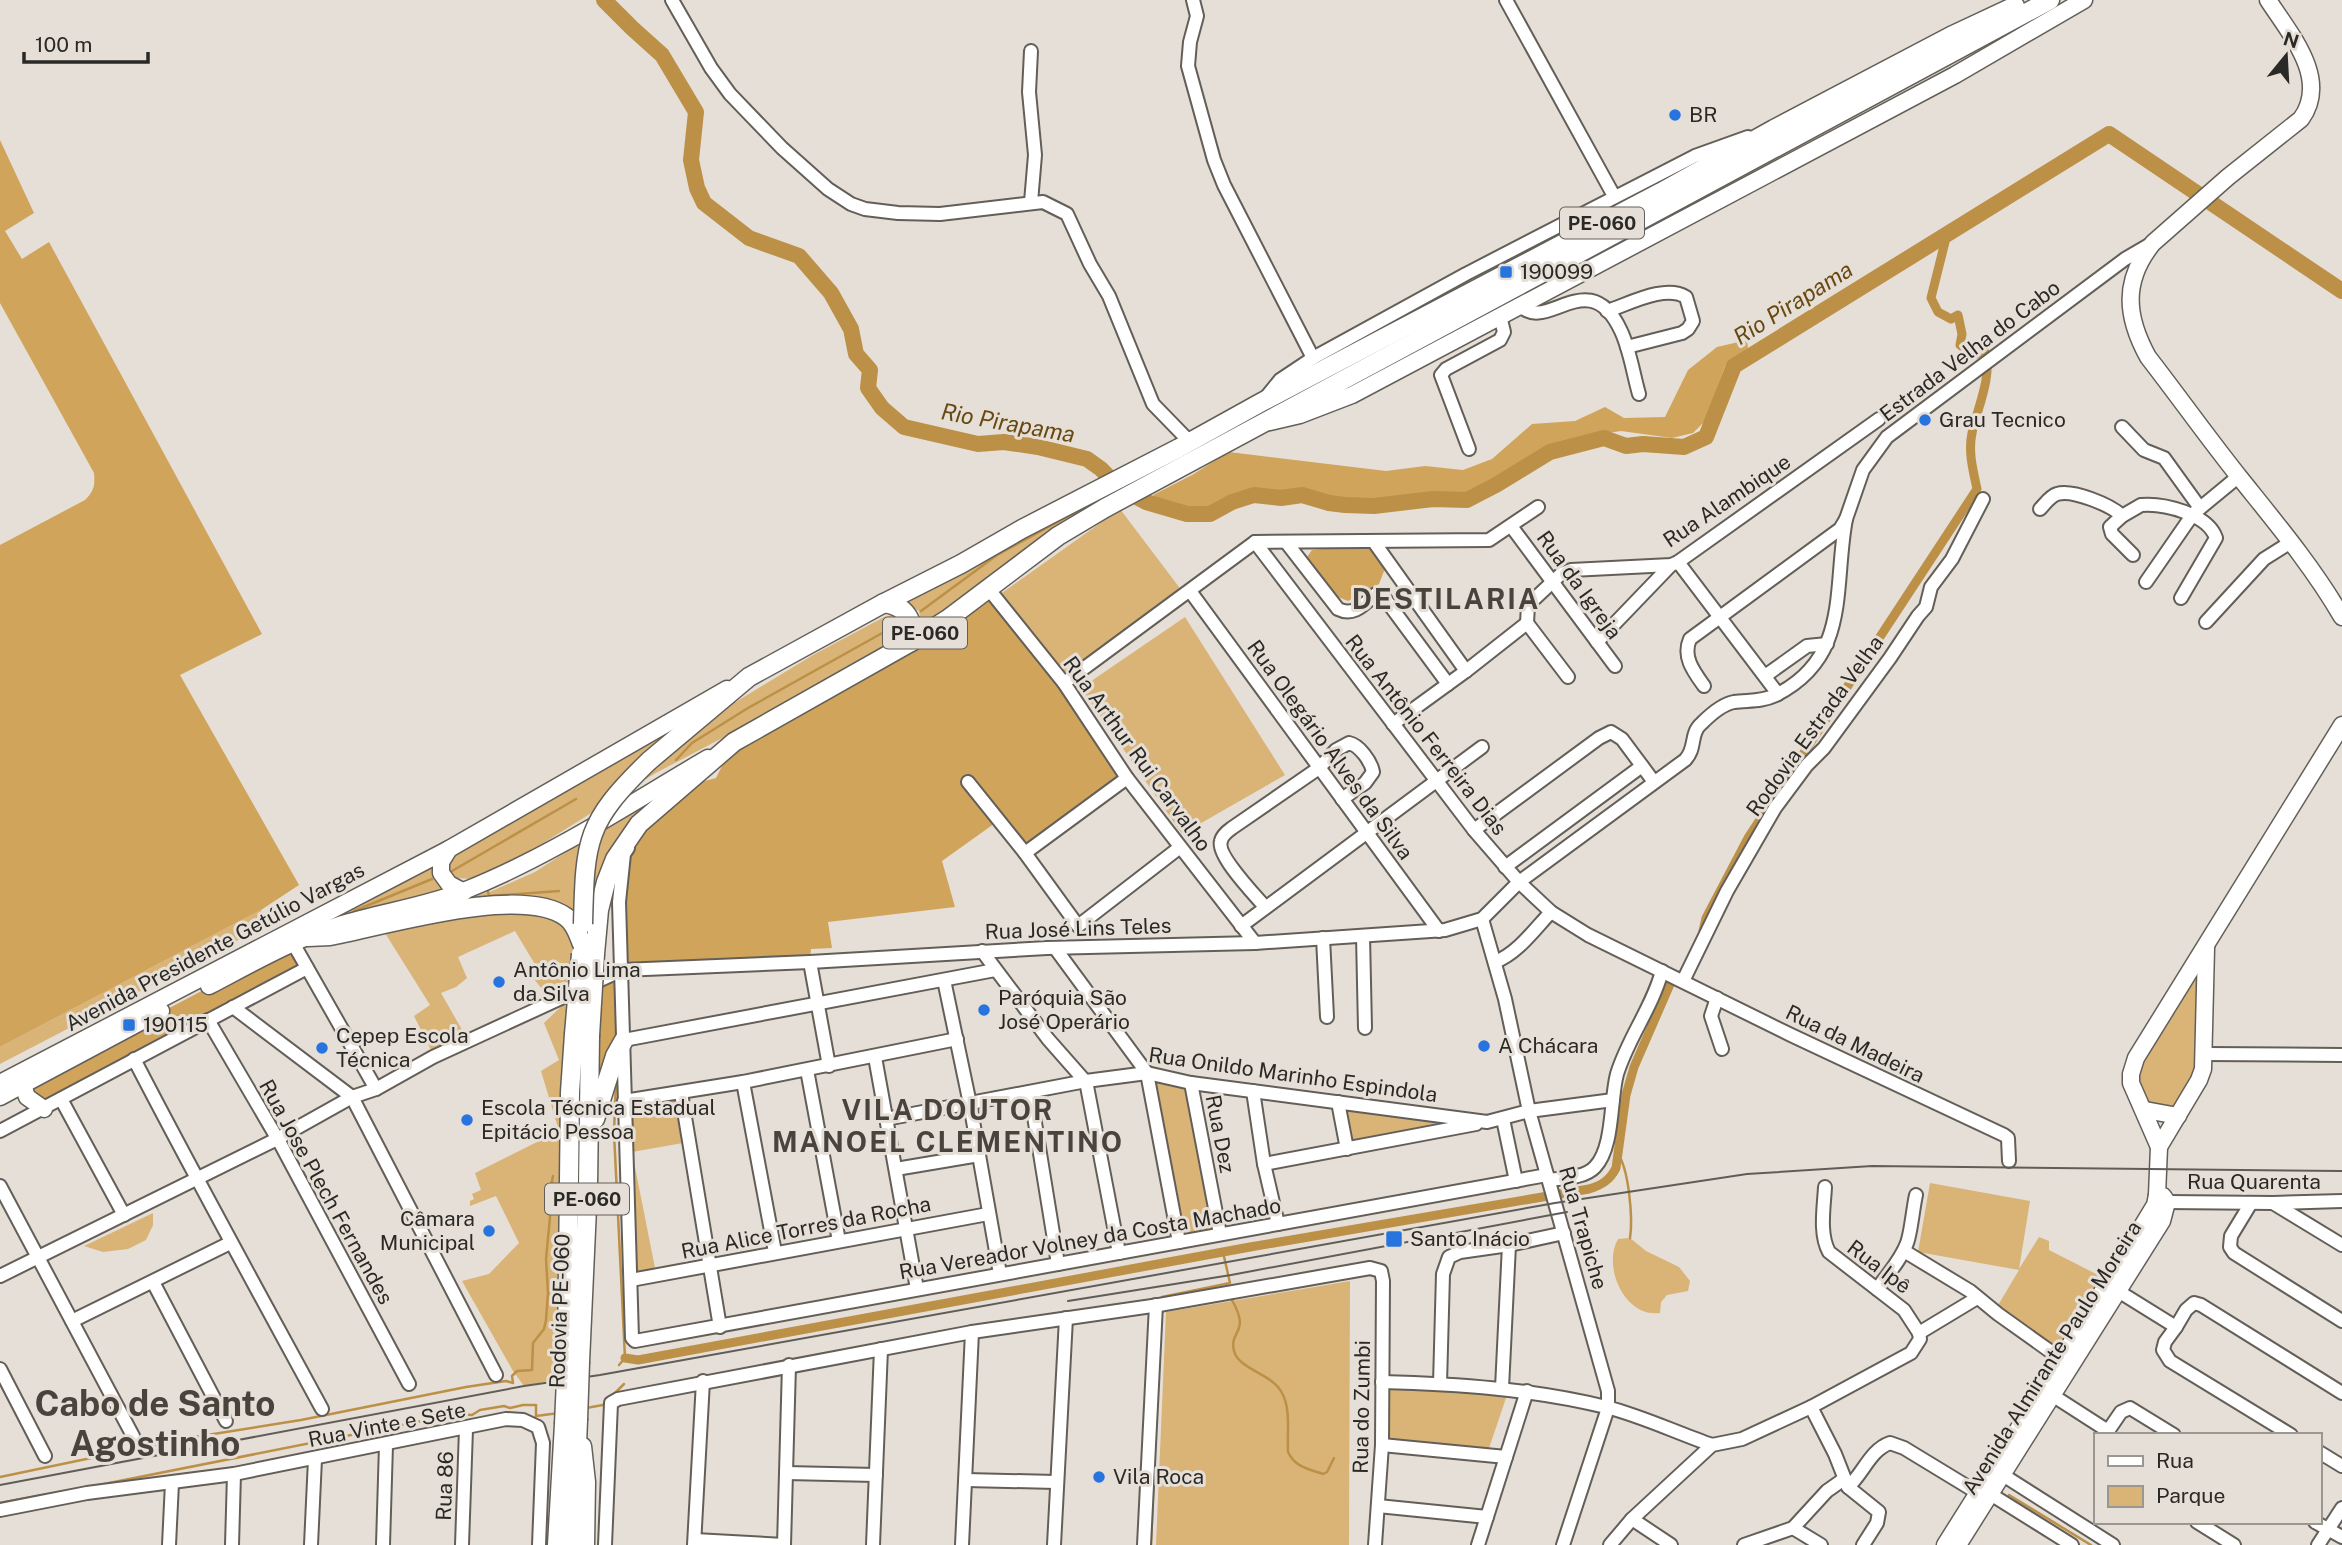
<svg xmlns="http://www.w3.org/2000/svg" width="2342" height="1545" font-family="'Public Sans',sans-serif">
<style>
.green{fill:#dab377}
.forest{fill:#d1a45c}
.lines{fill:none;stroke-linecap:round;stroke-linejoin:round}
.stream{stroke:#bc9047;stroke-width:2.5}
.canal{stroke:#bc9047;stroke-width:9}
.river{stroke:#bc9047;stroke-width:16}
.minor-casing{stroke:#635f58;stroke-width:16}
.major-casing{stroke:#635f58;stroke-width:19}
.highway-casing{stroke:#635f58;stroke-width:21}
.minor{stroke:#fff;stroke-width:12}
.major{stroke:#fff;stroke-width:16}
.highway{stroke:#fff;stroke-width:18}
.tram{stroke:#605d58;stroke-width:2}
.highway-bridge-casing{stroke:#635f58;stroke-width:21;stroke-linecap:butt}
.highway-bridge{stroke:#fff;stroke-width:18}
.poi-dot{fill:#2774df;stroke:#e5dfd7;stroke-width:2.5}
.labels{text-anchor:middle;stroke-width:6;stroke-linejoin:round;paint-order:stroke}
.shield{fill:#e5dfd7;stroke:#63605a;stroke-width:2}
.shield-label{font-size:19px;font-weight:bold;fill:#2b2925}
.poi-label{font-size:21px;fill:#2b2925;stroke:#e5dfd7;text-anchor:start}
.street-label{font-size:21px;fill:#2b2925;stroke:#e5dfd7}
.water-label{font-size:23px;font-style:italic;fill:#684911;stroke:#e5dfd7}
.district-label{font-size:28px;font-weight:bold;letter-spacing:2px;fill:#48443d;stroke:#e5dfd7}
.town-label{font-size:35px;font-weight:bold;fill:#48443d;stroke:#e5dfd7}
</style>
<rect width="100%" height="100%" fill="#e5dfd7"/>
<g class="green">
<polygon points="1100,496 1102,500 1043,536 991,577 922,626 919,611 903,602"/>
<polygon points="1120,509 1182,591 1065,678 999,595"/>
<path d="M902,615L907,633L898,642L870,660L654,774L516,860L473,879L457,878L450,874C445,864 451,859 459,853L599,769L681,726L721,711L813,655L886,616Z"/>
<polygon points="1185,617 1285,775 1182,834 1081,688"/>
<polygon points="681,778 615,846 586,965 575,922 565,912 437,907 492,891 535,872"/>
<path d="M435,859C435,874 435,882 448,891L294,936Z"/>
<polygon points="526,907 583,932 578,987 545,993 531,975 539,971 515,931 458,957 467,978 456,987 441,993 465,1035 432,1052 414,1016 430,1005 380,925"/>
<polygon points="261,910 269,924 0,1064 0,1047"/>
<path d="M2201,970L2204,1055L2179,1109H2154C2141,1097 2137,1085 2139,1067Z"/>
<polygon points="569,999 567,1377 524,1386 513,1371 462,1281 489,1274 519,1243 496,1196 470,1206 470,1201 474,1199 472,1194 481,1190 475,1173 559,1131 541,1071 559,1060 544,1023"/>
<polygon points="1149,1074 1198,1084 1222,1231 1180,1241"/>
<polygon points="675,1099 683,1143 632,1152 656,1273 633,1278 629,1104"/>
<polygon points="1340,1103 1465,1121 1348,1148"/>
<polygon points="1930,1183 2030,1201 2019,1269 2039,1237 2049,1241 2049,1250 2102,1277 2059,1352 1997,1307 2019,1270 1918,1252"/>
<polygon points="153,1213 153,1225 146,1240 128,1249 103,1252 84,1246"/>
<path d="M1630,1238L1646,1251L1679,1267L1690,1281L1688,1291L1667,1295L1661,1302L1660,1313C1625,1318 1602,1267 1618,1239Z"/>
<polygon points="1350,1281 1349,1545 1156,1545 1166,1312"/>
<polygon points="1384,1385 1508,1392 1485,1460 1381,1448"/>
</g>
<g class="forest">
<path d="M0,140L34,213L5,231L22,259L49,242L262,634L180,675L299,885L261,910L0,1047V545L85,500C94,491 95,486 94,473L0,303Z"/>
<path d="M1747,340L1748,348L1725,366L1706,420L1693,433L1672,438L1621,431L1570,439L1545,448L1469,493L1360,502L1324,497L1303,490L1284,492L1246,490L1205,510C1190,508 1163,504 1153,495L1192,475L1229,452L1386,471L1425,466L1463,470L1492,459L1532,424L1575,421L1605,407L1624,418L1665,417L1688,370L1717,347Z"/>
<polygon points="1371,544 1388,569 1384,571 1379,584 1348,601 1338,597 1307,557 1312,550"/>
<polygon points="987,587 1127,778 1026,852 998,821 942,861 955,907 828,922 832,948 811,949 810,962 622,970 615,859 682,787 716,778 734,742"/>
<polygon points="293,943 307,968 44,1109 24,1091 114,1037"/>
<polygon points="619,974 620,1029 598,1094 600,980"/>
</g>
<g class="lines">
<g class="stream">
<polyline points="921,611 997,555 1105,496"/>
<polyline points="676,760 692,743 748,708 902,622"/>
<polyline points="452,871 576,799"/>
<polyline points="488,892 489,896 559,891"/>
<polyline points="354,911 432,879"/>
<polyline points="616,1080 614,1133 625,1358 619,1365"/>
<path d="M1617,1153C1629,1167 1633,1219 1630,1238"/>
<path d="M1232,1300C1251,1334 1229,1329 1234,1351C1239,1370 1272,1373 1282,1393C1291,1409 1287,1433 1288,1452C1295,1467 1308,1469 1323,1474L1327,1472L1334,1458"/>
<polyline points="1162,1301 1162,1297 1230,1283 1223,1252"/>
<polyline points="611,1397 624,1384"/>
<polyline points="586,1408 603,1405 606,1402"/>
<polyline points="0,1477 182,1439 301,1420 466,1387 506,1381 513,1383 512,1376 517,1371 532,1370 533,1343 544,1329 546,1320 548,1293 546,1259 550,1217 548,1201 553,1176"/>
<polyline points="89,1487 457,1414 472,1415 480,1410 504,1406 510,1408 523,1405 536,1405 536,1416 559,1413"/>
<polyline points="2009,1495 2091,1545"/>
<polyline points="0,1503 48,1494"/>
<polyline points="1151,1545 1155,1448"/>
</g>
<g class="canal">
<path d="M1703,931L1706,918L1748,838L1977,489C1973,470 1968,452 1972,433C1977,409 1993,375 1985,352L1973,355L1960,345L1962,334L1958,315L1951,319L1938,312L1931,298L1947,234"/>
<path d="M625,1358L638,1360L1250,1247L1589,1189C1602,1185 1610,1180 1616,1168L1626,1095L1634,1067L1671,982L1678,977"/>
</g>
<polyline class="river" points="604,0 632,28 662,55 696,112 691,160 697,188 704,203 749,238 799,256 831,293 851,329 856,354 870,370 868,388 882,408 904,427 978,444 1004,442 1038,447 1087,459 1101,469 1119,488 1146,502 1187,514 1210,514 1232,502 1254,495 1281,498 1302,495 1329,503 1345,505 1374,506 1433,499 1467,500 1496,485 1550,452 1604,438 1626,446 1643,444 1684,447 1706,437 1734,366 2109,134 2342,291"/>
<g class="minor-casing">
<g id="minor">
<polyline points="672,0 711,68 730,94 782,148 828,189 851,204 865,209 898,213 940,214 1043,202 1067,214 1090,264 1109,296 1153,404 1190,442"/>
<polyline points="1193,0 1197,16 1190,42 1188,66 1214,160 1224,185 1313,358"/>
<polyline points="1506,0 1614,196"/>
<polyline points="1031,202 1035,155 1029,92 1031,51"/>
<path d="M1520,305C1546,335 1589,262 1621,331C1630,350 1633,373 1639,394"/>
<path d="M1607,311C1629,304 1665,284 1686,297L1693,321L1688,329L1682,333L1627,347"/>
<polyline points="1267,396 1280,380 1313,358 1466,274 1695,156 1748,137"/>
<polyline points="2122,427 2144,450 2164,458 2200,508"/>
<polyline points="1469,449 1441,375 1446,369 1500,340 1504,332 1500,316"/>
<path d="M2040,509C2045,504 2050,496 2057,494C2072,489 2111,505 2122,516"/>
<polyline points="1511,526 1615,666"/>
<polyline points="1255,542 1474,830 1519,882 1551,912 1588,935 1791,1035 2004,1135 2008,1138 2009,1161"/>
<polyline points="1255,542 1489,540 1538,507"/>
<path d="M1286,542L1338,609C1354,617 1364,604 1376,594L1383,596L1448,684"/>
<polyline points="1374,542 1466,671"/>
<path d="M2133,555L2112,534L2110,527L2122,516L2141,505C2164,503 2208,514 2216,538L2181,598"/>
<polyline points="1678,562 1778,694"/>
<polyline points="2146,582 2193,514 2239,476"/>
<polyline points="987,587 1064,683 1127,778 1255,943"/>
<polyline points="1190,591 1439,931"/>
<polyline points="2206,622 2264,559 2291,542"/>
<polyline points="1527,623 1528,605 1561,574 1571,570 1671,565 1678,562 1879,419"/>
<polyline points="1527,623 1568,677"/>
<polyline points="1597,642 1671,565"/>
<polyline points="1765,676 1807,646 1827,644"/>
<polyline points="1064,683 1255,542"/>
<path d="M1704,686C1694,672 1682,657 1690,639L1840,529L1846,519L1863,470L1887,437L2125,259L2149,245"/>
<polyline points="1393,724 1466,671 1527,623"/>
<polyline points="968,782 1025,853 1078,926 1179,848"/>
<polyline points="1474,830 1599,738 1611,732 1622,739 1654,782"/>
<polyline points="628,848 624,854 619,902 632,1338 635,1341 1547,1175"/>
<polyline points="1025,853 1127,778"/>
<polyline points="1505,867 1642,766"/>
<path d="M1265,907C1255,895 1216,855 1221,841C1222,835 1228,831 1232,828L1319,768L1336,750L1349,743C1359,745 1371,761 1373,772L1365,783L1342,799"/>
<polyline points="1482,919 1505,999 1529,1111 1608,1391 1608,1408 1563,1545"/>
<polyline points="1241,926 1482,747"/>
<polyline points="1363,936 1365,1028"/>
<polyline points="1323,938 1327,1017"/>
<polyline points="293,943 376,1089"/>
<polyline points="1055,948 1147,1073 1179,1242"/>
<polyline points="982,951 1048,1039 1085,1081"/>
<polyline points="810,962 829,1066"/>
<path d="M1495,962C1518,953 1534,930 1551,912"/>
<polyline points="944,980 970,1104 1000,1274"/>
<polyline points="1683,981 1727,891 1775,808 1807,765 1824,748 1890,658 1918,616 1926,607 1931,587 1952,559 1983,499"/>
<polyline points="1717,998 1711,1016 1722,1049"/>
<polyline points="233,1007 352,1097 496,1375"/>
<polyline points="208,1020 280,1143 409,1384"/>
<polyline points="624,1040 995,970"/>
<polyline points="2205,1054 2342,1055"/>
<polyline points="875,1057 917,1289"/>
<path d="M134,1059C195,1177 259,1293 322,1409"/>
<polyline points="807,1070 839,1241"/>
<polyline points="1086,1081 1119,1253"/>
<polyline points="743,1082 775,1252"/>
<polyline points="1191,1083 1220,1234"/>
<polyline points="1253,1091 1264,1164 1278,1224"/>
<polyline points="1030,1092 1058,1264"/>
<polyline points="681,1093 720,1327"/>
<polyline points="61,1099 124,1215"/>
<polyline points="624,1101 743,1082 957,1039"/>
<polyline points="1338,1102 1347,1149"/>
<polyline points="886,1119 1086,1081 1147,1073 1191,1083 1487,1122 1529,1111 1613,1100"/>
<polyline points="1503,1119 1516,1181"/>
<polyline points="0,1131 307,968"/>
<polyline points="1264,1164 1476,1124"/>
<polyline points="896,1169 979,1155"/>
<path d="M1549,1180C1563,1178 1585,1178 1595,1167C1614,1147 1610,1100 1617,1074C1628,1038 1652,1008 1662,971"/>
<polyline points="0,1186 133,1436"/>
<path d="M1825,1187C1824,1207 1819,1234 1829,1252L1904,1310L1919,1333"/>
<polyline points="2167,1202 2273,1203 2342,1201"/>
<polyline points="2251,1203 2231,1236 2230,1247 2234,1253 2342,1321"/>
<polyline points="2273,1203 2342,1245"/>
<polyline points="1904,1251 1970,1291 1998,1314 2061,1359"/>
<path d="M0,1276L277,1139L352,1097L376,1089L433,1057L622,970L810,962L1047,948L1255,943L1445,930L1482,919L1519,882L1685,760C1697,748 1689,734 1702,723C1710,715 1723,704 1734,702C1749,700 1761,702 1776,695C1851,657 1833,588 1846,519"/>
<polyline points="631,1280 988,1214"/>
<polyline points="153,1282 226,1421"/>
<path d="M1877,1289C1887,1275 1901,1260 1907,1243C1911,1233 1913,1208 1916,1195"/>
<polyline points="2118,1291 2176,1327 2186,1310 2194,1303 2201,1305 2342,1393"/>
<polyline points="72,1321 230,1243"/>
<polyline points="2176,1327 2165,1342 2163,1350 2170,1361 2291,1435"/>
<polyline points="1919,1333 1977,1298"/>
<polyline points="0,1369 45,1456"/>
<path d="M1382,1382C1458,1384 1532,1389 1606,1407C1642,1416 1677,1433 1712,1445"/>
<polyline points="1440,1384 1443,1274 1449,1257 1460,1252 1509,1245 1564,1233"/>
<polyline points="1502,1388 1509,1245"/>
<polyline points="2052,1395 2108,1431 2121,1412 2130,1408 2174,1435"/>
<polyline points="1811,1407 1835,1454 1848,1487 1879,1512 1877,1523 1863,1545"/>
<polyline points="1382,1445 1506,1457"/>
<polyline points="2319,1452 2342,1466"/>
<polyline points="1995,1470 2113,1545"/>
<polyline points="786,1473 876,1475"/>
<polyline points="966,1480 1056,1482"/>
<path d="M1848,1487C1863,1474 1870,1450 1890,1443L1904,1448L1978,1493"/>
<polyline points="1984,1490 2072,1545"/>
<polyline points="1378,1506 1487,1517"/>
<polyline points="0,1510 87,1493 234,1474 506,1419 523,1420 538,1427 543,1443 539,1545"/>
<polyline points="1632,1519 1671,1545"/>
<polyline points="2197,1522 2234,1545"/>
<polyline points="2315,1522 2342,1537"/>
<polyline points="1793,1528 1821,1545"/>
<polyline points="695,1540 784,1545"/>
<polyline points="169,1545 172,1483"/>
<polyline points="232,1545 234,1474"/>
<polyline points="311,1545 315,1459"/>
<polyline points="383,1545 386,1445"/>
<polyline points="462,1545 466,1429"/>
<polyline points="605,1545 611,1403 618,1399 972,1332 1159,1305 1370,1268 1381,1271 1383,1281 1382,1445 1375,1545"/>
<polyline points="694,1545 703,1381"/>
<polyline points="784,1545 789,1365"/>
<polyline points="873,1545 881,1349"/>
<polyline points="962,1545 972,1332"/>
<polyline points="1054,1545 1066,1318"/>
<polyline points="1144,1545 1156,1305"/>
<polyline points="1478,1545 1527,1391"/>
<polyline points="1610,1545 1632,1519 1712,1445 1742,1439 1811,1407 1911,1353 1920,1339 1919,1333"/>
<polyline points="1744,1545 1793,1528 1827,1491 1844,1479"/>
<polyline points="2318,1545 2342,1508"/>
</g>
</g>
<g class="major-casing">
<g id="major">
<path d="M2268,0C2290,34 2330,79 2301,119L2228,177L2153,243C2122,281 2126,317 2148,357C2179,397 2208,438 2240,478C2276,523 2313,567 2342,617"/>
<polyline points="1270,422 1300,415 1352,395 1955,75 2084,0"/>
<polyline points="449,849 441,862 441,873 449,884 464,892"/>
<path d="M209,986C251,964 293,940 339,925C380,912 427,906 466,890C551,856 629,804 708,758"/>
<polyline points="0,1083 449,849 727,689"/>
<polyline points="23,1085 27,1097 44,1109"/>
<polyline points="0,1097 161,1011"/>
<polyline points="2145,1110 2178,1116"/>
<polyline points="2159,1147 2131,1083 2131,1074 2136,1058 2342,725"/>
<polyline points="583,1446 587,1482 586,1545"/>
<polyline points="1945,1545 2034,1404 2155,1205 2157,1195 2159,1147 2199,1080 2203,1069 2206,948"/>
<polyline points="1958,1545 2162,1221 2167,1202 2163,1196 2157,1195"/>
</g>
</g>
<g class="highway-casing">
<g id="highway">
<path d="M884,603C906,606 915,620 911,642"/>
<polyline points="649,761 749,677 884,603 961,564 1022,529 1179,448 1262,402 1661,192 1774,129 1951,36 2015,6"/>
<path d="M308,937L330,936C383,926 521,884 566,917C575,923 578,934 582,944"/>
<polyline points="595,954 599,910 606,882 615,859 639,824 734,742 911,642 948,619 1058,536 1105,508 2050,0"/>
<polyline points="595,1119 615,1056 624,1040"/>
<polyline points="567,1358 570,1092 574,1034"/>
<polyline points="580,1362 588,1186 590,1036"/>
<polyline points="557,1545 564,1424"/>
<polyline points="573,1545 578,1420"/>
</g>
</g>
<use href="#minor" class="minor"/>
<use href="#major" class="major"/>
<use href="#highway" class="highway"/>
<g class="tram">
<polyline points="1068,1301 1231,1275 1567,1212"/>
<polyline points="0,1485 524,1386 600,1375 1555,1203 1747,1174 1872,1166 2342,1171"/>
</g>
<g class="highway-bridge-casing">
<g id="highway-bridge">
<path d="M583,924C585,839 586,822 649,761"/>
<polyline points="574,1034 581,954"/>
<polyline points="590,1036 595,954"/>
<polyline points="578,1420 580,1362"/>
<polyline points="564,1424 567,1358"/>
</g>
</g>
<use href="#highway-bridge" class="highway-bridge"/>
</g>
<g class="poi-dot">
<circle cx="1675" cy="115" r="7"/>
<rect x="1499" y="265" width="14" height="14" rx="3.5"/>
<circle cx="1925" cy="420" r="7"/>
<circle cx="499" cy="982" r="7"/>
<circle cx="984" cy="1010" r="7"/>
<rect x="122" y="1018" width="14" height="14" rx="3.5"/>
<circle cx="1484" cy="1046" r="7"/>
<circle cx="322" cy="1048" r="7"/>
<circle cx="467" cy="1120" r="7"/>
<circle cx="489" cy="1231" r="7"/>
<rect x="1385" y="1230" width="18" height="18" rx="3.5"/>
<circle cx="1099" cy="1477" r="7"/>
</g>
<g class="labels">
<g class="shield">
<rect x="1560" y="207.5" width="84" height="31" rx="5"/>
<rect x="883" y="617.5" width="84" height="31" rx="5"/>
<rect x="545" y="1183.5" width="84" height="31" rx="5"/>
</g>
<g class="shield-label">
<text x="1602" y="230">PE-060</text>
<text x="925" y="640">PE-060</text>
<text x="587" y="1206">PE-060</text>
</g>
<g class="poi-label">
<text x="1689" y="122">BR</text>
<text x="1520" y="279">190099</text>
<text x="1939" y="427">Grau Tecnico</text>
<text x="513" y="977">Antônio Lima<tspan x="513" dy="24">da Silva</tspan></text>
<text x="998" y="1005">Paróquia São<tspan x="998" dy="24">José Operário</tspan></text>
<text x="143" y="1032">190115</text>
<text x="336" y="1043">Cepep Escola<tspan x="336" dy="24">Técnica</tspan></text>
<text x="1498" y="1053">A Chácara</text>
<text x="481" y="1115">Escola Técnica Estadual<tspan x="481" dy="24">Epitácio Pessoa</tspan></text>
<text x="475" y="1226" text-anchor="end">Câmara<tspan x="475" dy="24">Municipal</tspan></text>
<text x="1410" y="1246">Santo Inácio</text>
<text x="1113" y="1484">Vila Roca</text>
</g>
<g class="street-label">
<text transform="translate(1970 351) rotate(-37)" y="7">Estrada Velha do Cabo</text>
<text transform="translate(1727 501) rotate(-34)" y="7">Rua Alambique</text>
<text transform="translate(1579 585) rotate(54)" y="7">Rua da Igreja</text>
<text transform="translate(1815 726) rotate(-54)" y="7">Rodovia Estrada Velha</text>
<text transform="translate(1426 735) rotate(52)" y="7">Rua Antônio Ferreira Dias</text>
<text transform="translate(1330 750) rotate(54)" y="7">Rua Olegário Alves da Silva</text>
<text transform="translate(1137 754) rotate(54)" y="7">Rua Arthur Rui Carvalho</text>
<text transform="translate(1078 929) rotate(-2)" y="7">Rua José Lins Teles</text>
<text transform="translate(215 947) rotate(-28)" y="7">Avenida Presidente Getúlio Vargas</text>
<text transform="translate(1855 1044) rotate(26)" y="7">Rua da Madeira</text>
<text transform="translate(1293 1075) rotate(8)" y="7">Rua Onildo Marinho Espindola</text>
<text transform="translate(1220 1134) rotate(79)" y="7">Rua Dez</text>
<text x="2254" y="1189">Rua Quarenta</text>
<text transform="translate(326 1192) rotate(61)" y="7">Rua Jose Plech Fernandes</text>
<text transform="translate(806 1228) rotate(-11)" y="7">Rua Alice Torres da Rocha</text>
<text transform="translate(1583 1228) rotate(74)" y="7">Rua Trapiche</text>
<text transform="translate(1090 1239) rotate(-10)" y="7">Rua Vereador Volney da Costa Machado</text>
<text transform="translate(1879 1267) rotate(37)" y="7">Rua Ipê</text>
<text transform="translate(560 1311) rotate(-88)" y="7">Rodovia PE-060</text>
<text transform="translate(2052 1358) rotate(-58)" y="7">Avenida Almirante Paulo Moreira</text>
<text transform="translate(1362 1407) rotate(-89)" y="7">Rua do Zumbi</text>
<text transform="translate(387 1425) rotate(-11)" y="7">Rua Vinte e Sete</text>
<text transform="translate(445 1486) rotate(-88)" y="7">Rua 86</text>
</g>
<g class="water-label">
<text transform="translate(1793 303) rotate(-32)" y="8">Rio Pirapama</text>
<text transform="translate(1008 423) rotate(10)" y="8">Rio Pirapama</text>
</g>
<g class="district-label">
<text x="1446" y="609">DESTILARIA</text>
<text x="948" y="1120">VILA DOUTOR<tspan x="948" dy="32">MANOEL CLEMENTINO</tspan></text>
</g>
<g class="town-label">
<text x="155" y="1416">Cabo de Santo<tspan x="155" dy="40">Agostinho</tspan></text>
</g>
</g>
<rect x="2094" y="1433" width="228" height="91" fill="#e5dfd7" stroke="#9b9690" stroke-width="2"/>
<rect x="2108" y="1456" width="35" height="10" fill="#ffffff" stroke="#9b9690" stroke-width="2"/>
<text x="2156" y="1468" font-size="21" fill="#2b2925">Rua</text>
<rect x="2108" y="1486" width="35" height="21" fill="#dab377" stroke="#9b9690" stroke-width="2"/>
<text x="2156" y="1503" font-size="21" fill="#2b2925">Parque</text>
<g transform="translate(2286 56) rotate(18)" stroke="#e5dfd7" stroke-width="5" paint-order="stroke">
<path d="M0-5L12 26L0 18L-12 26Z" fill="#2b2925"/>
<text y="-10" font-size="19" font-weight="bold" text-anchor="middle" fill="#2b2925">N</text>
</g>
<path d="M24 52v10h124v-10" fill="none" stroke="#2b2925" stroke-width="3.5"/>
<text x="35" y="52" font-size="21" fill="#2b2925" stroke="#e5dfd7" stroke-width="5" paint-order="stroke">100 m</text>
</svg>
